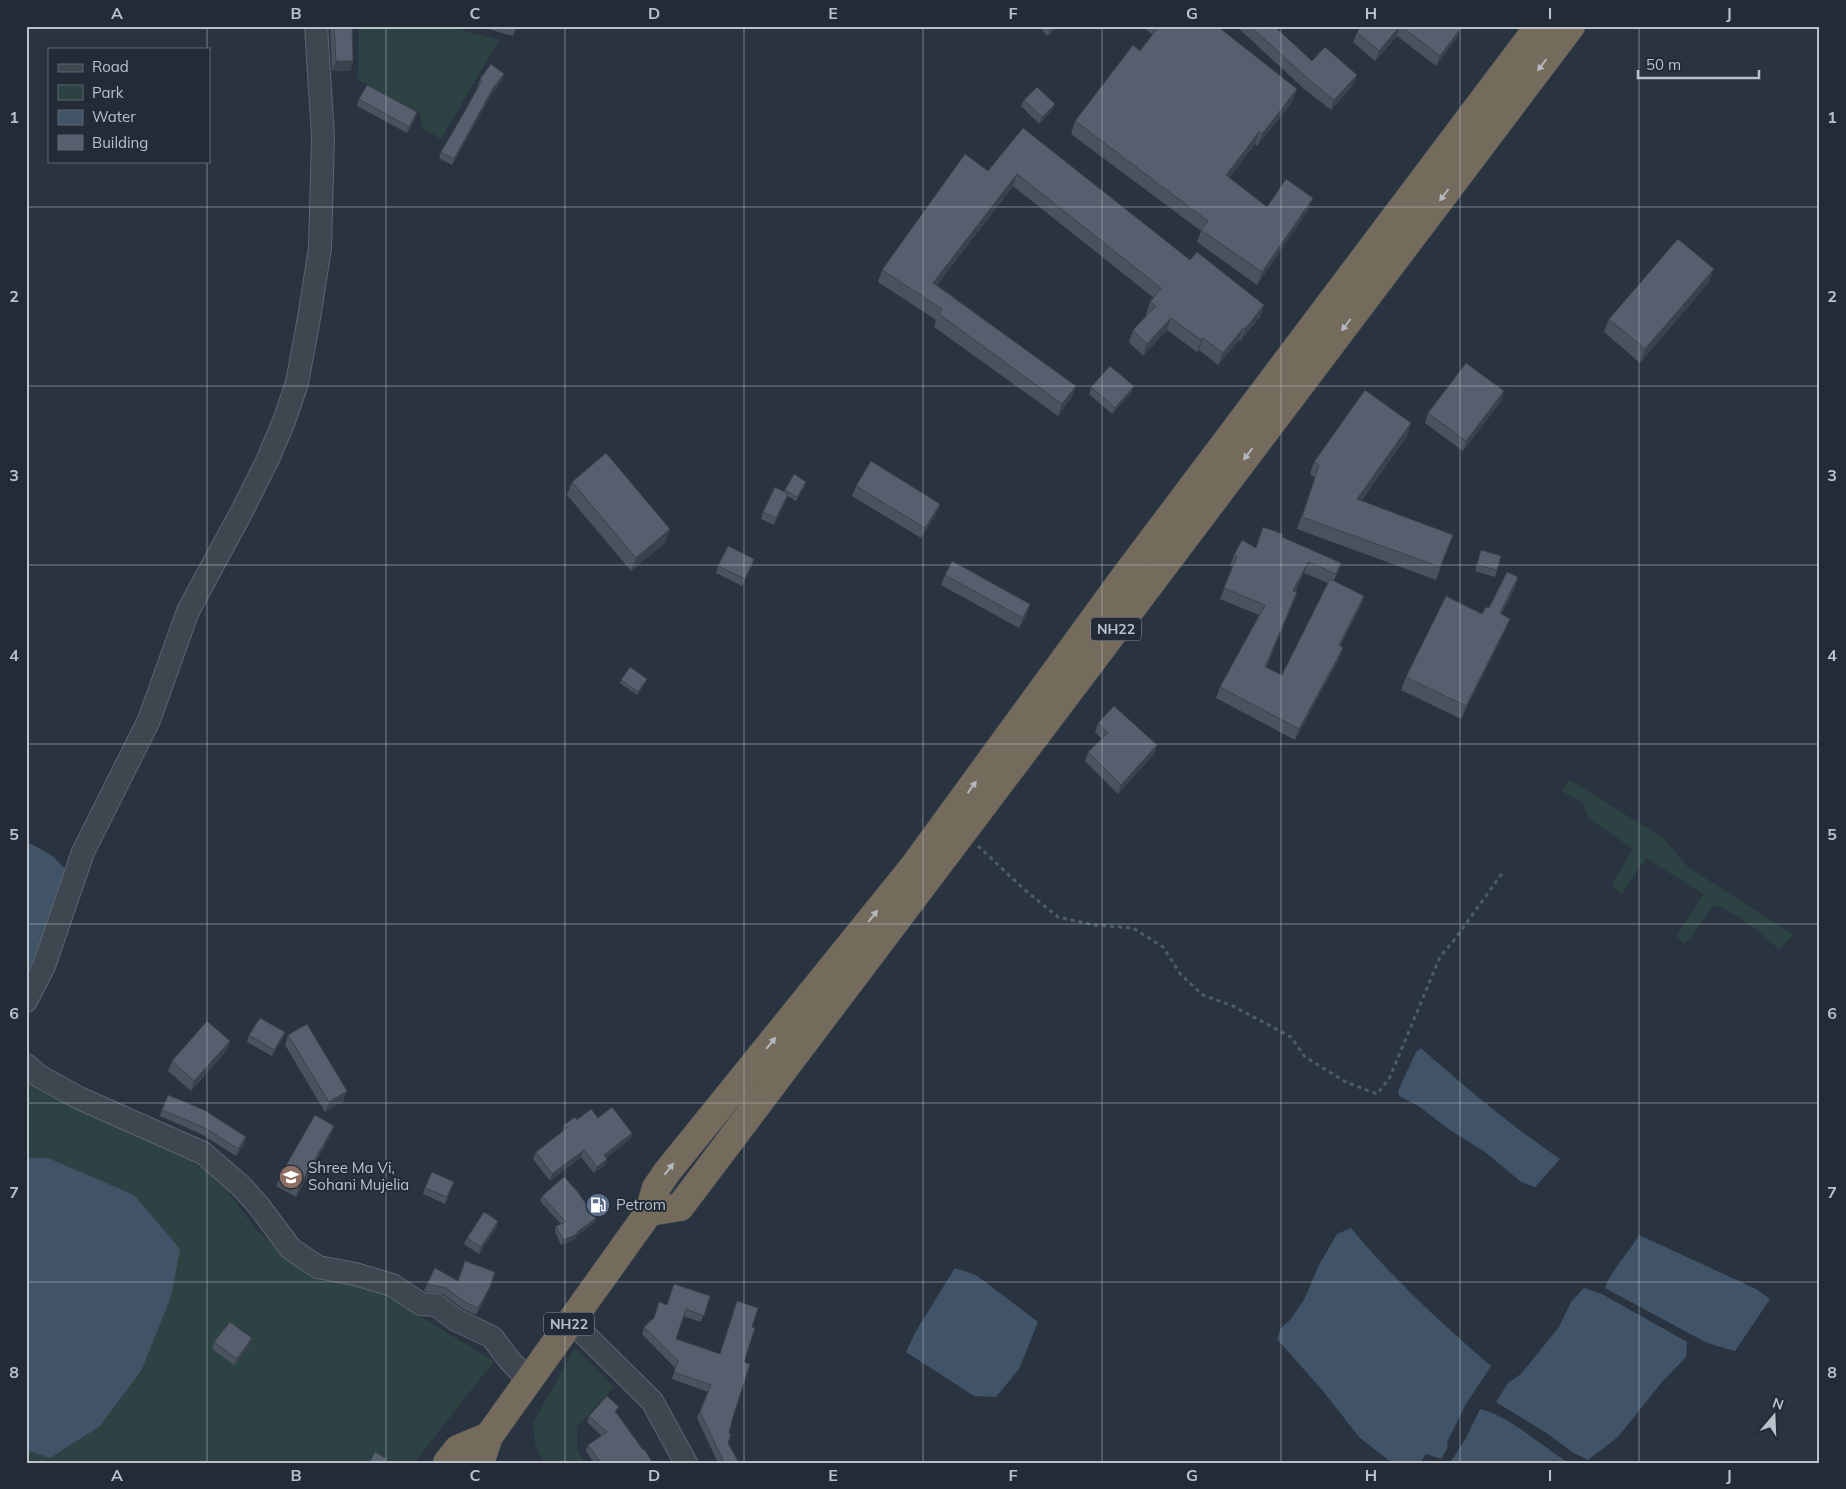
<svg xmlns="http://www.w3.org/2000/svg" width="1846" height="1489" font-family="Mulish,sans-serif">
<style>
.green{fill:#2d4242}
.water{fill:#415367}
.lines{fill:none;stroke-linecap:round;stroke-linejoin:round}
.minor-casing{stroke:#5c646e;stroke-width:24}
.highway-casing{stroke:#48515b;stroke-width:29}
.path{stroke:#4c5e60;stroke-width:3;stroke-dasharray:4 4;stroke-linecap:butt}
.minor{stroke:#3e4650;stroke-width:22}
.highway{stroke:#756b5c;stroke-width:28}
.wall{fill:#49525e;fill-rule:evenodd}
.shaded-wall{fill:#3c424c}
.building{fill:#555f6d;stroke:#3c424c}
.oneway{fill:#b4b8bf}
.grid{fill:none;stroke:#bbc1ca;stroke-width:1;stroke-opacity:0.55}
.labels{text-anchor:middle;stroke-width:4;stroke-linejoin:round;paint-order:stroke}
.shield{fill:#222b36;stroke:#8d949e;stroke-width:1}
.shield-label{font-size:14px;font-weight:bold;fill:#bbc1ca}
.poi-label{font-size:15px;fill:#bbc1ca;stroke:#222b36;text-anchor:start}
.neatline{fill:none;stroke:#bbc1ca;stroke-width:2}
.grid-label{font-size:16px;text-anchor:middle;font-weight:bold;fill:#bbc1ca}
</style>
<rect width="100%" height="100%" fill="#2a3440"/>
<g class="green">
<polygon points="359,26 447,26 499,40 441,139 422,128 420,113 358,80"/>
<path d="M1570,780L1663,838L1688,867L1794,935L1779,949C1759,933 1739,913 1714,905L1691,937L1684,944L1677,936L1703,894L1646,858L1622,894L1611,886L1633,849L1588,818L1583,803L1562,791Z"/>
<polygon points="26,1073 183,1156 222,1183 256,1230 301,1266 375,1289 494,1361 414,1463 26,1463 26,1450 50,1458 99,1427 141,1371 48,1158 26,1158"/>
<polygon points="575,1348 614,1387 577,1427 577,1449 585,1463 544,1463 535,1444 533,1423"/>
</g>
<g class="water">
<polygon points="26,841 53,856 66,870 33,972 26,973"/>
<path d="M1421,1048C1465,1087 1511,1126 1560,1159L1535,1187L1521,1182L1485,1152L1450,1130L1417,1105L1399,1096L1398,1091L1416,1052Z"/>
<polygon points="26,1158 48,1158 134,1195 180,1249 171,1297 141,1371 99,1427 50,1458 26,1450"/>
<path d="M1351,1228C1393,1279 1441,1323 1491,1366L1466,1404L1447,1442L1448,1447L1441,1459L1426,1454L1420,1463H1392L1359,1437L1323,1391L1277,1339L1281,1328L1290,1320L1304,1300L1319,1265L1337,1234Z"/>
<path d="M1639,1235L1756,1289L1770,1299L1735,1351L1707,1343L1605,1288C1610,1272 1630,1251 1639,1235Z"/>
<polygon points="955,1268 976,1275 1038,1322 1019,1369 996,1397 974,1396 906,1352 916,1331"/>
<polygon points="1584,1288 1602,1294 1687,1342 1686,1357 1662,1382 1618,1437 1588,1460 1572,1452 1548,1434 1496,1402 1508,1383 1521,1374 1559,1327 1571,1302"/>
<path d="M1480,1409C1508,1415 1543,1447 1569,1463H1450L1466,1438Z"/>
</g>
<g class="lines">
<g class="minor-casing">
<g id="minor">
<polyline points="26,1001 44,966 83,852 149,720 188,611 241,513 268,459 284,421 297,383 309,318 320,248 323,136 316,26"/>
<polyline points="26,1065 39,1076 79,1098 203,1153 240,1185 258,1205 291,1249 318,1267 355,1274 392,1285 421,1304 436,1305 456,1320 492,1337 510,1361 529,1380"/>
<polyline points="571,1321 652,1401 686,1463"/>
</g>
</g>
<g class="highway-casing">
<g id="highway">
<polyline points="649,1212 680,1207 1571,26"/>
<polyline points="447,1463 458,1449 489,1436"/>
<polyline points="480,1463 489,1436 649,1212 656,1188 667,1172 914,866 1126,575 1539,26"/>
</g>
</g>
<polyline class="path" points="978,846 1025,890 1058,917 1094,925 1133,928 1163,947 1181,975 1203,995 1233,1006 1291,1037 1305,1057 1346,1082 1377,1094 1389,1079 1440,957 1455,939 1503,872"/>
<use href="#minor" class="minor"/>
<use href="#highway" class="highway"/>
</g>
<g class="wall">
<polygon points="330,26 352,26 353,61 350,71 332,71"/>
<polygon points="478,26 517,26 513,36"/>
<polygon points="1038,26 1058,26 1048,36"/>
<polygon points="1142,26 1217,26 1293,101 1257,146 1255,144 1229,178 1267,207 1313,198 1308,210 1257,285 1197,242 1201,231 1071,134 1075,121 1140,51 1153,35"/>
<polygon points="1236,26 1274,26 1312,61 1357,75 1353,85 1331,110 1303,88"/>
<polygon points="1362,26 1456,26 1460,29 1456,39 1436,66 1397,36 1375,61 1353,42 1357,32"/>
<polygon points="480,79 502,80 491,95 452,165 439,158 441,152 465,111 479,85 478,85"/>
<polygon points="359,99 417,112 415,119 407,133 357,106"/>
<polygon points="1024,100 1052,110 1039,124 1021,106"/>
<polygon points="1023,128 1190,260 1264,305 1260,317 1240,341 1239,340 1218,365 1199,350 1197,352 1167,330 1143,356 1129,342 1133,330 1147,315 1146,314 1150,302 1154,298 1013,186 937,285 1076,386 1071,398 1058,416 934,327 936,320 878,282 882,270 988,171"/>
<polygon points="1709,282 1640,363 1604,332 1609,319"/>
<polygon points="1134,386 1131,393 1112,414 1089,394 1091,387"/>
<polygon points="1504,391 1501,401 1463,451 1425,423 1428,413"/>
<polygon points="1411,423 1407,436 1361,501 1453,535 1436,580 1297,529 1315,478 1310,474 1314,462"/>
<polygon points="572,482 666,542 631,571 567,495"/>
<polygon points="805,485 796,501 788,496 774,525 761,519 763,512 784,492 785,490"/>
<polygon points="856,486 940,504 936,514 921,538 852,496"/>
<path d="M1282,537L1341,563L1334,581L1364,596L1360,607L1340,646L1343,648L1339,659L1295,740L1216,698L1220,687L1259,615L1220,599L1233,567L1230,566L1234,555L1256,548ZM1304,573L1328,583L1282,675L1266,668L1293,603L1295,592Z"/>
<polygon points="1481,550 1497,570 1495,577 1475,571"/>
<polygon points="754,559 742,586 716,573 718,566"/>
<polygon points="945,575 1030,604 1027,614 1019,628 941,585"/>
<polygon points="1518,577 1514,590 1501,614 1505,631 1461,719 1401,690 1406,677 1482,614"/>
<polygon points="621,680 646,682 637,695 620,683"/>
<polygon points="1098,723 1157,745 1154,754 1118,794 1085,761 1088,752 1102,739 1095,732"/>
<polygon points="285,1032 282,1039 272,1056 247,1042 249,1035"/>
<polygon points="288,1035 347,1091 343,1101 325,1112 285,1045"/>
<polygon points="230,1041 226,1051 191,1091 168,1071 172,1061"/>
<polygon points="162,1110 244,1144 236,1156 203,1135 160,1116"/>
<polygon points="598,1118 632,1133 630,1139 606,1158 607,1159 605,1165 594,1173 581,1157 550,1181 533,1159 536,1152 562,1132 564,1125 577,1120"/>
<polygon points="334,1126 330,1136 296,1197 276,1186 280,1176"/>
<polygon points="454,1182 445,1204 423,1194 425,1188"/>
<polygon points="542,1196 594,1223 576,1236 575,1239 561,1245 555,1231 556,1226 561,1224 540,1201"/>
<polygon points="498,1221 496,1228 479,1254 464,1244 467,1238"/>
<polygon points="427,1284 486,1296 476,1315 463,1309 443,1294 424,1291"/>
<polygon points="710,1296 701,1322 683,1316 676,1339 720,1354 752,1327 744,1362 729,1433 728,1443 739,1463 718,1463 697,1418 708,1392 672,1379 675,1368 642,1334 644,1327 667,1305"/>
<polygon points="214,1342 250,1345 234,1365 212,1349"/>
<polygon points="589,1416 643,1450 653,1463 594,1463 586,1451 588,1445 602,1436 587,1422"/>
</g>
<g class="shaded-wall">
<polygon points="1051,26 1058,26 1048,36"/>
<polygon points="1400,26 1397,36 1375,61 1379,51"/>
<polygon points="1460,29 1456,39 1436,66 1440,56"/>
<polygon points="336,61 353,61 350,71 332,71"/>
<polygon points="504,74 502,80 491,95 452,165 454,159 493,88"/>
<polygon points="1357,75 1353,85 1331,110 1334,100"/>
<polygon points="1297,89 1293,101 1257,146 1262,134"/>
<polygon points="1055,104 1052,110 1039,124 1042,117"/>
<polygon points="417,112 415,119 407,133 409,127"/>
<polygon points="1259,132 1255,144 1222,188 1226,175"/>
<polygon points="1017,174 1013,186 929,295 933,283"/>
<polygon points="1313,198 1308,210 1257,285 1262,272"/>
<polygon points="1714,269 1709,282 1640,363 1645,349"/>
<polygon points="1264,305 1260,317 1240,341 1245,329"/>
<polygon points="1171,318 1167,330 1143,356 1147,344"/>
<polygon points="1243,328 1239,340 1218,365 1223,353"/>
<polygon points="1203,338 1199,350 1197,352 1201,340"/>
<polygon points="1076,386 1071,398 1058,416 1062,404"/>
<polygon points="1134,386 1131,393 1112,414 1115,408"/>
<polygon points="1504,391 1501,401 1463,451 1466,441"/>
<polygon points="1411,423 1407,436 1352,512 1357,499"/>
<polygon points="788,494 786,500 774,525 776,518"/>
<polygon points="940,504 936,514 921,538 925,528"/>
<polygon points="670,529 666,542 631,571 636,558"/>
<polygon points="754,559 752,566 742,586 745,579"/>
<polygon points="1308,562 1304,573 1289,602 1293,591"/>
<polygon points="1518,577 1514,590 1495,626 1500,613"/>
<polygon points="1297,592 1293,603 1261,678 1265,667"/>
<polygon points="1364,596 1360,607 1335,656 1339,645"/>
<polygon points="1030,604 1027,614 1019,628 1023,618"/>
<polygon points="1510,619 1505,631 1461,719 1466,706"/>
<polygon points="1343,648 1339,659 1295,740 1299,729"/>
<polygon points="647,679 646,682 637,695 638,692"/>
<polygon points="1157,745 1154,754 1118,794 1121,785"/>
<polygon points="285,1032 282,1039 272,1056 274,1050"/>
<polygon points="230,1041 226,1051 191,1091 194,1081"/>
<polygon points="347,1091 343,1101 325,1112 329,1102"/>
<polygon points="334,1126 330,1136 296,1197 299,1187"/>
<polygon points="632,1133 630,1139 602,1161 604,1155"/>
<polygon points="246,1137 244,1144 236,1156 238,1149"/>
<polygon points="584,1150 581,1157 550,1181 552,1174"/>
<polygon points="607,1159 605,1165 594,1173 597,1167"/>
<polygon points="596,1218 594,1223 576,1236 575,1239 561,1245 563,1240 577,1232"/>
<polygon points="498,1221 496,1228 479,1254 481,1247"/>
<polygon points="489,1289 486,1296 476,1315 478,1308"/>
<polygon points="252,1338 250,1345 234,1365 237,1359"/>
</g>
<g class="building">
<polygon points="334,26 352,26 353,61 336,61"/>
<polygon points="1159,26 1217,26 1297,89 1262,134 1259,132 1226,175 1267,207 1286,179 1313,198 1262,272 1201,230 1208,221 1075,121 1133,45 1140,51"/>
<polygon points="1250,26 1274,26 1312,61 1325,47 1357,75 1334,100 1307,78"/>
<polygon points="1362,26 1400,26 1379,51 1357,32"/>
<polygon points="1401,26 1456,26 1460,29 1440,56"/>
<polygon points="491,64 504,74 493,88 454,159 441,152 465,111 482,80 480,79"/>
<polygon points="367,85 417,112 409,127 359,99"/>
<polygon points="1037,87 1055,104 1042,117 1024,100"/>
<polygon points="1023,128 1190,260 1197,252 1264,305 1245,329 1243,328 1223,353 1203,338 1201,340 1171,318 1147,344 1133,330 1156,306 1150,302 1161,288 1017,174 933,283 1076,386 1062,404 939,314 942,309 882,270 965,154 988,171"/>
<polygon points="1678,239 1714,269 1645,349 1609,319"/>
<polygon points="1466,363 1504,391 1466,441 1428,413"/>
<polygon points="1110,366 1134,386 1115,408 1091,387"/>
<polygon points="1365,390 1411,423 1357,499 1453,535 1440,567 1302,517 1319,465 1314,462"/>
<polygon points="606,453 670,529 636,558 572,482"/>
<polygon points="871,461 940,504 925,528 856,486"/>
<polygon points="794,474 806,482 797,497 785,490"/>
<polygon points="775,487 788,494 776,518 763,512"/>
<polygon points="1263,527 1283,534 1282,537 1341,563 1336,574 1308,562 1293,591 1297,592 1265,667 1282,675 1330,579 1364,596 1339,645 1343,648 1299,729 1220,687 1265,605 1224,588 1237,556 1234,555 1242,540 1256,548"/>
<polygon points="728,546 754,559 745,579 718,566"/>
<polygon points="1481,550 1501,556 1497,570 1477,565"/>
<polygon points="952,561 1030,604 1023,618 945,575"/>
<polygon points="1507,572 1518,577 1500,613 1510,619 1466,706 1406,677 1446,596 1482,614 1486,607 1489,608"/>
<polygon points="630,667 647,679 638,692 621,680"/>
<polygon points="1114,706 1157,745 1121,785 1088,752 1108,733 1098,723"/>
<polygon points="260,1018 285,1032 274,1050 249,1035"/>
<polygon points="207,1021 230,1041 194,1081 172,1061"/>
<polygon points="307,1024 347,1091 329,1102 288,1035"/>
<polygon points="168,1095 204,1110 246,1137 238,1149 205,1128 162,1110"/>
<polygon points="612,1107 632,1133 604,1155 607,1159 597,1167 584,1150 552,1174 536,1152 567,1128 564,1125 575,1117 577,1120 591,1109 598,1118"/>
<polygon points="315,1115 334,1126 299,1187 280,1176"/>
<polygon points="432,1172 454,1182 447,1197 425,1188"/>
<polygon points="564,1177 577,1191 596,1218 577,1232 577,1234 563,1240 556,1226 566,1222 542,1196"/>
<polygon points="484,1212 498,1221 481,1247 467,1238"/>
<polygon points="465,1261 495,1272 489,1289 478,1308 465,1302 446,1288 427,1284 435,1268 458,1281"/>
<polygon points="674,1284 710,1296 704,1316 686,1309 676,1339 720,1354 737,1301 758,1308 752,1327 755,1328 744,1362 750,1364 732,1420 729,1433 731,1434 728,1443 739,1463 723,1463 724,1462 700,1412 711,1385 674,1372 678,1361 644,1327 654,1318 659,1302 667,1305"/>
<polygon points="230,1322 252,1338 237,1359 214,1342"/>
<polygon points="607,1396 619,1407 615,1411 643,1450 644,1449 653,1463 601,1463 588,1445 607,1432 589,1416"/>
<polygon points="375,1452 387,1459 385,1463 369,1463"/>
</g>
<defs><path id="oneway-solid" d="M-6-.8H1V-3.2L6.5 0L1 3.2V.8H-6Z" transform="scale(1.25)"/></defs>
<g class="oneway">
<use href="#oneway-solid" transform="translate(1542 65) rotate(127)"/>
<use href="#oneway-solid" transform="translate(1444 195) rotate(127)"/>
<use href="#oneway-solid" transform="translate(1346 325) rotate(127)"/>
<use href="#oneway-solid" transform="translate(1248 454) rotate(127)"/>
<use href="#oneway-solid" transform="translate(972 787) rotate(-54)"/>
<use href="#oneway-solid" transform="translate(873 916) rotate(-51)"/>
<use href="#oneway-solid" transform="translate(771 1043) rotate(-51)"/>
<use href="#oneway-solid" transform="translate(669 1169) rotate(-52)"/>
</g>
<path class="grid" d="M207,26V49M386,26V1463M565,26V1463M744,26V1463M923,26V1463M1102,26V1463M1281,26V1463M1460,26V1463M1639,26V1463M207,161V1463M26,207H1820M26,386H1820M26,565H1820M26,744H1820M26,924H1820M26,1103H1820M26,1282H1820"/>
<defs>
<g id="school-disc" transform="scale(1.25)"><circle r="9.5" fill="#8d6e63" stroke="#222b36"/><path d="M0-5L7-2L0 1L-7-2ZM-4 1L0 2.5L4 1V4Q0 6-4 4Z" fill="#fff"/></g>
<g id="fuel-disc" transform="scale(1.25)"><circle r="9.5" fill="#5c6f8a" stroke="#222b36"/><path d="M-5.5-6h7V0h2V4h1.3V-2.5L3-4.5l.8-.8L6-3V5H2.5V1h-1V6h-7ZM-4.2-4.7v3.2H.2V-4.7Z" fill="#fff"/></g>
</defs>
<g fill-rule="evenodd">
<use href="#school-disc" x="291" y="1177"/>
<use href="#fuel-disc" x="598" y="1205"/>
</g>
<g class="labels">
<g class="shield">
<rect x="1091" y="617.5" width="50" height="23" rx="4"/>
<rect x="544" y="1312.5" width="50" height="23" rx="4"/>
</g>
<g class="shield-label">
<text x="1116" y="634">NH22</text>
<text x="569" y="1329">NH22</text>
</g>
<g class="poi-label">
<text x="308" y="1173">Shree Ma Vi,<tspan x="308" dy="17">Sohani Mujelia</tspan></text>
<text x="616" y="1210">Petrom</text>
</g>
</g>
<rect width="1846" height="1489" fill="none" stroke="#222b36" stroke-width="55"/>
<rect x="48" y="48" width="162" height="115" fill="#222b36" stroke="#5f6771"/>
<rect x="58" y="64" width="25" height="8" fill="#3e4650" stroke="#5f6771"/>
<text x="92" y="72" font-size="15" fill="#bbc1ca">Road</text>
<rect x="58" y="85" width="25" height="15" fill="#2d4242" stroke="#5f6771"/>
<text x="92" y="98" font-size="15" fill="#bbc1ca">Park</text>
<rect x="58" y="110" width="25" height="15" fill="#415367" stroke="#5f6771"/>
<text x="92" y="122" font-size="15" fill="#bbc1ca">Water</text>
<rect x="58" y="135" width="25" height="15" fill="#555f6d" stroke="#5f6771"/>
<text x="92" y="148" font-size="15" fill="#bbc1ca">Building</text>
<g transform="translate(1774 1416) rotate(19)" stroke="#222b36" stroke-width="4" paint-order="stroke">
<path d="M0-4L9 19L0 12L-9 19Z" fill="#bbc1ca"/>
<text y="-8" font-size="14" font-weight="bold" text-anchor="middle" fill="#bbc1ca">N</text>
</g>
<path d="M1638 70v8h121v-8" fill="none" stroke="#bbc1ca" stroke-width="2.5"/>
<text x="1646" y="70" font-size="15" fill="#bbc1ca" stroke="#222b36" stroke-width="4" paint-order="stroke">50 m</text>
<rect x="28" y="28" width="1790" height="1434" class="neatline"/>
<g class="grid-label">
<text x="117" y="19">A</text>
<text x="296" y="19">B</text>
<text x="475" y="19">C</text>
<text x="654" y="19">D</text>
<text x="833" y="19">E</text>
<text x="1013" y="19">F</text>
<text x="1192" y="19">G</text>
<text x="1371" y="19">H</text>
<text x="1550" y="19">I</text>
<text x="1729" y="19">J</text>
<text x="14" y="123">1</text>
<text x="1832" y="123">1</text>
<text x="14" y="302">2</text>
<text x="1832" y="302">2</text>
<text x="14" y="481">3</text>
<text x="1832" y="481">3</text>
<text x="14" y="661">4</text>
<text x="1832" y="661">4</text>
<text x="14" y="840">5</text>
<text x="1832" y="840">5</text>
<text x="14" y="1019">6</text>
<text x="1832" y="1019">6</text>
<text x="14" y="1198">7</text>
<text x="1832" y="1198">7</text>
<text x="14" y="1378">8</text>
<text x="1832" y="1378">8</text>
<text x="117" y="1481">A</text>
<text x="296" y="1481">B</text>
<text x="475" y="1481">C</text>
<text x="654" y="1481">D</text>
<text x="833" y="1481">E</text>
<text x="1013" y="1481">F</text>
<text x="1192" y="1481">G</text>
<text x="1371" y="1481">H</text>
<text x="1550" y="1481">I</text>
<text x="1729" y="1481">J</text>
</g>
</svg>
